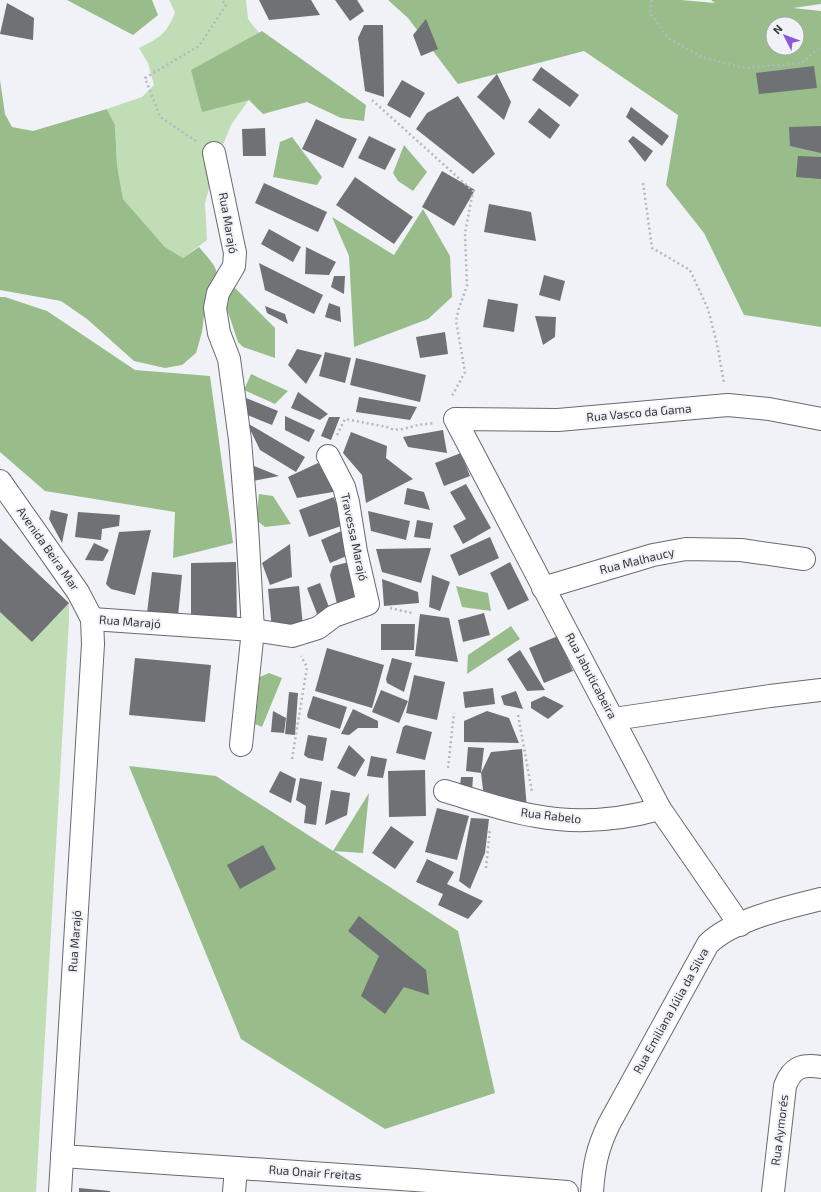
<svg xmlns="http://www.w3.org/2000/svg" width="821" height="1192" font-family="'Exo 2',sans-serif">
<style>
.green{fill:#c0ddb5}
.forest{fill:#98bd8a;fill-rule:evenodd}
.building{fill:#6f7175}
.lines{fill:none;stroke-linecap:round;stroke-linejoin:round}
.minor-casing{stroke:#696a6f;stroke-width:24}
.path{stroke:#b5b7bb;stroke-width:2.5;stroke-dasharray:2 3;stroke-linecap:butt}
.minor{stroke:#fff;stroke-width:22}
.labels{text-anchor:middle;stroke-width:4;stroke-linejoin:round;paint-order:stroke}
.street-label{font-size:12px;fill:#353638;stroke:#f0f2f7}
</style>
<rect width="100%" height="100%" fill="#f0f2f7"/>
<g class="green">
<path d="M169,0H246L248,19L263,38L264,78L231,125L218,157L205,203L207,240L183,258L165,247L123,199L117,165L115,125L107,109L142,97L154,85L148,63L139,48C159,38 167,34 175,12Z"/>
<polygon points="69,603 69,620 36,1192 0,1192 0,612 32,642"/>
</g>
<g class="forest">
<polygon points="67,0 152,0 158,15 133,35"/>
<path d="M388,0H681L715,3L711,0H821V4L793,8L821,11V327L744,315L704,233L666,185L678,115L584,51L458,84L408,18ZM773,24H797V48H773Z"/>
<polygon points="262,31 366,105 364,121 341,118 307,102 263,114 249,100 202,112 191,70"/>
<path d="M0,80L5,114L12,127L33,131L107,109L115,125L117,165L123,199L165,247L183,258L199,247C205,255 214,262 217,273L206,298L202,332L196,353L182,365L165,368L134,361L87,319L61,301L0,290Z"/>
<polygon points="292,137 322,177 317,185 273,177 280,142"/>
<polygon points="404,145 427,172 413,191 398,181 393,173"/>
<polygon points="423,209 450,256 452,297 428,319 354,347 349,256 332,217 394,255"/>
<polygon points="234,287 275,328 275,358 243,347 238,342 225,303"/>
<polygon points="0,297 5,297 47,311 135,370 210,376 233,543 173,558 175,512 45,491 0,452"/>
<polygon points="251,374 288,391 275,404 244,390"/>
<polygon points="259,494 273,496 291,524 265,527 256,520"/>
<polygon points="456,586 488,593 491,611 462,607"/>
<polygon points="511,626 520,639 467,674 468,655"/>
<polygon points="269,673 282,678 262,727 255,724 260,677"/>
<polygon points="129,766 216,776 333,851 369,793 363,853 334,851 458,931 495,1093 385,1129 241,1039"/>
</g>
<g class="building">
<polygon points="259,0 311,0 320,15 269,20"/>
<polygon points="335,0 357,0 364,11 350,21"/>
<polygon points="7,3 34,18 33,40 0,34"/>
<polygon points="426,19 438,49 421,56 413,35"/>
<polygon points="364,25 383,25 384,97 365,91 358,38"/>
<polygon points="814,66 817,88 759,94 756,73"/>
<polygon points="541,67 579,95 570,107 532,80"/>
<polygon points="497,74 511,102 504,120 477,97"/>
<polygon points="402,80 425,93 410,118 387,105"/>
<polygon points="458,96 495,154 473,174 416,129 427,113"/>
<polygon points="631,107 669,136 662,146 626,117"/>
<polygon points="539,108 560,125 550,139 528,122"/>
<polygon points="316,119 357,139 343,168 302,149"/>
<polygon points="821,126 821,153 790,146 789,127"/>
<polygon points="265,128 266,156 243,156 242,129"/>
<polygon points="369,136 396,149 385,170 358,158"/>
<polygon points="633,136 653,151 645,162 628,141"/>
<polygon points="798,156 821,157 821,179 796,177"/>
<polygon points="442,171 475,190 454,226 422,207"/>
<polygon points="355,177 413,217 394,244 336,205"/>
<polygon points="264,183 327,212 318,232 255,203"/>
<polygon points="489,204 531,212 536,241 484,232"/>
<polygon points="269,229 301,247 293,262 261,244"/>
<polygon points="306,247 336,262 329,275 305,274"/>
<polygon points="259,263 323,295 314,314 265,290"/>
<polygon points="544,275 565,281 560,301 539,295"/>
<polygon points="334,276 345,276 344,294 331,287"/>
<polygon points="488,299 518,304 514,332 483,327"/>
<polygon points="329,303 340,307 341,322 325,317"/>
<polygon points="265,306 285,314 288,324 267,313"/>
<polygon points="535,316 556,317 555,337 543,345"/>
<polygon points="445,332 448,354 420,358 416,337"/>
<polygon points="297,349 322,355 306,384 288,365"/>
<polygon points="325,352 351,358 345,383 319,376"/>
<polygon points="356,358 426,375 420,402 350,385"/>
<polygon points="298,392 328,414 320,420 291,408"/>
<polygon points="359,397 417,407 410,420 356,412"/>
<polygon points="246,398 278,411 272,425 240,412"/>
<polygon points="285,416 315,430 309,442 285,430"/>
<polygon points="329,417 340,417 331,440 321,436"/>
<polygon points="247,423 305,457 296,472 260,450"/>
<polygon points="443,430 447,453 408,447 403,437"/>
<polygon points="351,432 387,446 386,458 413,479 366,503 362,475 343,453"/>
<polygon points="461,453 470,476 444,486 435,463"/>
<polygon points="318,463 339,491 297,498 288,477"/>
<polygon points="249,464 279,476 252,481"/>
<polygon points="466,484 491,528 463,544 453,526 466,519 450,492"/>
<polygon points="407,488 424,492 430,510 404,504"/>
<polygon points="334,497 344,525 309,537 299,510"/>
<polygon points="51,510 68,514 62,543 49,519"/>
<polygon points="368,511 410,521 406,540 371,531"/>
<polygon points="78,512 120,515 119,526 102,529 101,540 75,537"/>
<polygon points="417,520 433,523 430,539 414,537"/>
<polygon points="346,529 356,552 330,563 321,540"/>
<polygon points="151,530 135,595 111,589 106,584 119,532"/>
<polygon points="490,537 499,558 459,576 450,555"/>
<polygon points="0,538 69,603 32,642 0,612"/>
<polygon points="94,543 109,550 103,561 85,560"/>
<polygon points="290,544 292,577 270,585 262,563"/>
<polygon points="431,548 421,583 382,572 376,549"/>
<polygon points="357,560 369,605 339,612 330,575 333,566"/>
<polygon points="236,562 237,621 191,622 191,563"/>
<polygon points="510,562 529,600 508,610 490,573"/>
<polygon points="152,572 182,575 178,616 147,613"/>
<polygon points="432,575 450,582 440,611 429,607"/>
<polygon points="382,579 418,592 419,603 384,606"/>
<polygon points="320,583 330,610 317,614 307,588"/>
<polygon points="299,586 303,626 272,629 268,589"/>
<polygon points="484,613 490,635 463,642 458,620"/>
<polygon points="420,614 449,618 458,662 415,656"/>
<polygon points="381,624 415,624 414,650 381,650"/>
<polygon points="558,636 573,671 544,683 529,648"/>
<polygon points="327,648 384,665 372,708 315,691"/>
<polygon points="520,650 545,690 527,691 507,659"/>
<polygon points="135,658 211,665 205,722 129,715"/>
<polygon points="392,658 412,663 404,692 387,683 386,679"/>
<polygon points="414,675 445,682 437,720 406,713"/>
<polygon points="493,688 495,704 465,708 463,692"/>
<polygon points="381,690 408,701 399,723 372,712"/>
<polygon points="516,691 523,709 504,705 501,696"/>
<polygon points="289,692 298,693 295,735 285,734"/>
<polygon points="313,696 347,707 340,729 308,718 307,715"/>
<polygon points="544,696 564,706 548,719 531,708 531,702"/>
<polygon points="353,709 378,721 378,728 358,728 349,735 341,734"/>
<polygon points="273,711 286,718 284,733 271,732"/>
<polygon points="487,711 509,718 519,743 464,742 464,721"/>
<polygon points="406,725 432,732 425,760 396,753 403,727"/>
<polygon points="308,735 327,738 323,761 308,758 304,755"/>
<polygon points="349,745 365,760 355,777 337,768"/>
<polygon points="468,747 484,748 481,773 466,771"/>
<polygon points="522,749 527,809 484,798 481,773 491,752"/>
<polygon points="371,756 387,759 383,778 367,776"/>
<polygon points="425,770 426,816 389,817 388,771"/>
<polygon points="280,771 296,779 291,803 269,792"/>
<polygon points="461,777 473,777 472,791 460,786"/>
<polygon points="300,778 322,782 316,825 304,823 306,806 296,800"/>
<polygon points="331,790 350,793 347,815 325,825"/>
<polygon points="437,808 469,816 457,860 425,852"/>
<polygon points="471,818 489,819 485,853 470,889 459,881"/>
<polygon points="391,826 414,842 395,869 372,853"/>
<polygon points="263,845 276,869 240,889 227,865"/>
<polygon points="427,859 454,872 447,884 483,901 468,919 438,905 443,894 416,882"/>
<polygon points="359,916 426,970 429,995 404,987 385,1014 361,996 379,956 348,931"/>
<polygon points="79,1188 110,1191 110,1192 79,1192"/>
</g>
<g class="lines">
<g class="minor-casing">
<g id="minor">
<polyline points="214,153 235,253 234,266 218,293 215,308 219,333 229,359 240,440 247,526 253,630 241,745"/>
<polyline points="0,481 78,592 92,619 93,644 60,1192"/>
<polyline points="543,588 653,555 686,549 741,550 804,559"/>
<polyline points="92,619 253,630 292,636 318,628 334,616 368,604 356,552 348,502 344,487 328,456"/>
<polyline points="614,719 770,696 821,690"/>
<path d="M445,791C475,800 505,811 536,816C578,824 620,820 660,809"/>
<polyline points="740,925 660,809 455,419 558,420 728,405 769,409 821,419"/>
<polyline points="62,1156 415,1180 567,1192"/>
<polyline points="234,1192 236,1168"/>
<path d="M592,1192C594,1165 597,1149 609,1124L708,944C732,920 788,907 821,899"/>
<path d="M773,1192L785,1086C792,1067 802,1064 821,1067"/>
</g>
</g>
<g class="path">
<polyline points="652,0 650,13 668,38 702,57 744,68 802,63 821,46"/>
<polyline points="372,100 473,191 465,233 467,286 459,308 456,321 465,372 452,396 452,398"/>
<polyline points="196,141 160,117 145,78 199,46 226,5 222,0"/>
<polyline points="643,183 652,248 690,270 708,309 717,344 724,383"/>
<path d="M337,435L345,419L387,427C396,433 409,427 418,425C423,424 429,424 434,423"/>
<polyline points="390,608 412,613"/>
<polyline points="518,715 532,792"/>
<polyline points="292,759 307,667 301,656"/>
<polyline points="448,768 454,713"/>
<polyline points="486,868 490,828"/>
</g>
<use href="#minor" class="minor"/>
</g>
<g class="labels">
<g class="street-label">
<text transform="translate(228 223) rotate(80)" y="4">Rua Marajó</text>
<text transform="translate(639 413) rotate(-5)" y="4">Rua Vasco da Gama</text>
<text transform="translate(354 537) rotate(78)" y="4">Travessa Marajó</text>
<text transform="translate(48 549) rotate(55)" y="4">Avenida Beira Mar</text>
<text transform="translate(637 561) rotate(-14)" y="4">Rua Malhaucy</text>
<text transform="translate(130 622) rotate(4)" y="4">Rua Marajó</text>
<text transform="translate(591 676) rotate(62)" y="4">Rua Jabuticabeira</text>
<text transform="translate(551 816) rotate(7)" y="4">Rua Rabelo</text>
<text transform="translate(75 941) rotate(-86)" y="4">Rua Marajó</text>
<text transform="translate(671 1011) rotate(-61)" y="4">Rua Emiliana Júlia da Silva</text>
<text transform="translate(780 1130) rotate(-83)" y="4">Rua Aymorés</text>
<text transform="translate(315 1173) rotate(4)" y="4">Rua Onair Freitas</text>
</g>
</g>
<g transform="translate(785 36) rotate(312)"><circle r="19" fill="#f0f2f7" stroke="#a5a7ab"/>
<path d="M0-3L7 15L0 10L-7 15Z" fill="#8a5bd4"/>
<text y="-6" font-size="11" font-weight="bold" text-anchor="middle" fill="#353638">N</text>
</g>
</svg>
